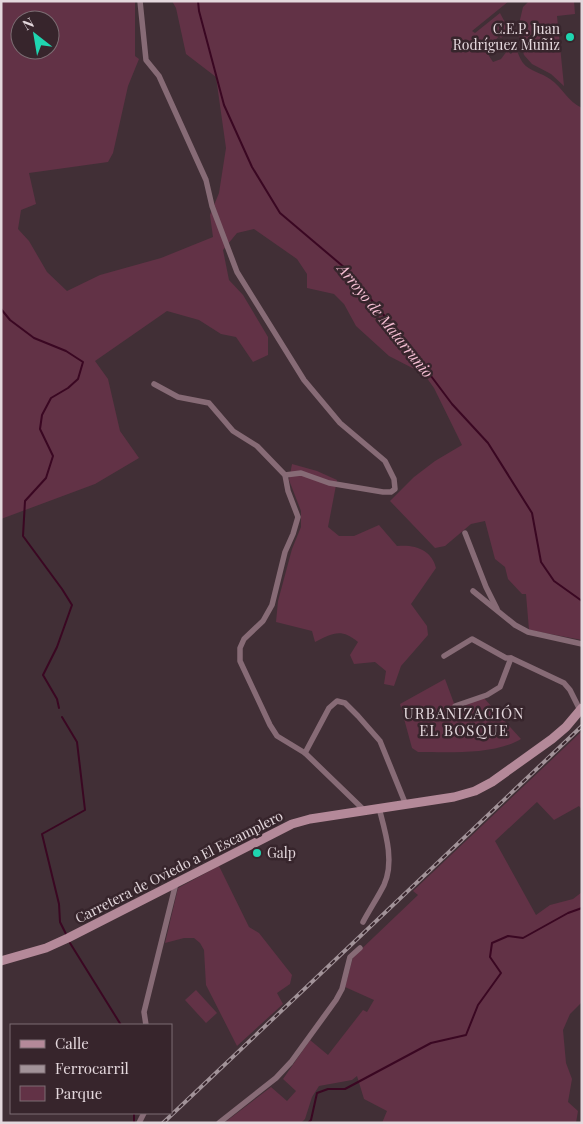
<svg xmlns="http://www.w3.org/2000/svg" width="583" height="1124" font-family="'Playfair Display',serif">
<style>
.green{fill:#623246;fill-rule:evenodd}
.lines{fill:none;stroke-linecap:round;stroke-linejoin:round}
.stream{stroke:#3a0722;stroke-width:2}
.street{stroke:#876b76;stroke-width:5.5}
.secondary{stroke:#b48999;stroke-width:9}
.rail-casing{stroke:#a29399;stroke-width:4}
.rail{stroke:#37252c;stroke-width:2;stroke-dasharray:5.5;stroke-linecap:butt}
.poi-dot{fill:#1fd5b0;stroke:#37252c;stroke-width:2}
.labels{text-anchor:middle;stroke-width:5;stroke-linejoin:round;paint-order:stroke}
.poi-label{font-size:14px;fill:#e4d8dd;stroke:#37252c;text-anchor:end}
.street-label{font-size:14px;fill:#e4d8dd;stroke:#37252c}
.water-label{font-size:15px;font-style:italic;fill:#f7c0d5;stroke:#37252c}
.neighbourhood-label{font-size:15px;letter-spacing:1px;fill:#e4d8dd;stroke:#37252c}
</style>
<rect width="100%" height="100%" fill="#412f36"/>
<g class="green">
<path d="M1,1H135V56L139,59L128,86L113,153L108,162L29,173L36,204L21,210L18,229L29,241L47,272L67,291L100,275L161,258L213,237L210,215L219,193L226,148L216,77L186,54L176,8L172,1H509L472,31L475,33L500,13L509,30L501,38L499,36L494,42L496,44L489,56L493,62L501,59L507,51L511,54L516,48C518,53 520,59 523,63C529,71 542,73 550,79C562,87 568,102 582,108V640L529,630L526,594H522L508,579L505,567L495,559L485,521L471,524L445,546L435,548L390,501L414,477L435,461L462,445L434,388L424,374L389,356L356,326L344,304L334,294L307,288V274L297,259L254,229L237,233L223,250L229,280L243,295L268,337V355L253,362L236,337L221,334L199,320L167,311L95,361L108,379L120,431L139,458L95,484L1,519ZM20,20H50V50H20Z"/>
<polygon points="529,1 574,1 575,14 557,16 564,86 551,74 532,64 524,55 518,34 519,24 523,7"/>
<path d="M292,464L317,471L337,480L328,527L339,536H354L379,525L397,546C415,544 432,550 436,568L411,604L427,626L428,635L401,666L394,686L384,684L386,671L375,662L354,664L350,655L358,642C341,628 333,633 315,642L312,631L276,622L278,601L292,549L301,527V511L289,480Z"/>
<path d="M445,679L455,706L483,697L521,739C494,755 449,752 418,752L412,748L400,704Z"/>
<polygon points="582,731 582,810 579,806 554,820 537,802 495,841 536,915 550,905 573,899 582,892 582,1002 570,1014 563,1030 566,1063 572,1079 568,1102 578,1111 576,1123 382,1123 387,1111 364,1099 357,1076 352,1080 319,1086 312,1097 305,1119 301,1123 224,1123 271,1087 287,1101 296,1091 283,1079 310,1040 328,1055 363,1010 367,1012 374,1000 345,987 353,957 418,895 413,891"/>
<polygon points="219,866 249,927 259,933 292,975 290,984 277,993 283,1004 237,1046 206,985 204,950 200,943 194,938 184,938 165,943 178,888"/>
<polygon points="196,990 217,1013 206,1023 185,1000"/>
</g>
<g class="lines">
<g class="stream">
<polyline points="198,1 199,11 224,105 252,167 280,213 345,268 401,336 452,404 488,443 532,513 541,562 554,581 582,601"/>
<polyline points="1,309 10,320 34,338 66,351 83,362 78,379 68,388 51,398 42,415 40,429 53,456 46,478 25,501 23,536 62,589 72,605 57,647 43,675 57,699 59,708"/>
<polyline points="62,717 77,742 85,810 42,834 59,904 60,922 66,934"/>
<polyline points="70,943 121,1025"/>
<polyline points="134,1123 134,1113"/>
<polyline points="308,1123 311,1120 317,1093 328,1089 345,1089 431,1043 466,1035 478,1005 501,973 490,957 492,943 508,936 523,938 568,913 582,908"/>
</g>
<g class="street">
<polyline points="140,1 146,60 159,76 206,180 212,206 237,272 304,380 340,423 385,461 394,479 395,489 391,492 383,492 329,483 301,473 285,475"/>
<polyline points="154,384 178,397 209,403 233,431 257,446 285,475 288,491 298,517 293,534 285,552 272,605 263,621 244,639 240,648 240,661 270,725 277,736 305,753 364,810"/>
<polyline points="465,533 486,587 497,609"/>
<polyline points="473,591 515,625 528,632 582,644"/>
<polyline points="444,656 472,639 506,658 511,658 564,683 570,690 580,710"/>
<polyline points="455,706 487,695 500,687 511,658"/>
<polyline points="305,753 329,708 337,701 345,703 358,716 380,741 406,805"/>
<path d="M363,922C370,909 378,897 384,885C395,861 385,831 379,808"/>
<polyline points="146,1025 144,1012 176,883"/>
<polyline points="139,1123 144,1113"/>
<polyline points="219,1123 276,1078 291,1062 336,1000 342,989 350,957 360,948"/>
</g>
<polyline class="secondary" points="1,961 46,948 68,938 292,824 310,819 454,797 475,791 492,782 552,739 566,727 582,708"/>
<g class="rail-casing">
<polyline id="rail" points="163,1123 582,726"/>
</g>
<use href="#rail" class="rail"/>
</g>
<g class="poi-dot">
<circle cx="570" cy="37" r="5"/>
<circle cx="257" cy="853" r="5"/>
</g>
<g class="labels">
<g class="poi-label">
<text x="560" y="34">C.E.P. Juan<tspan x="560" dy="16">Rodríguez Muñiz</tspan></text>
<text x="267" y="858" text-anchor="start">Galp</text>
</g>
<g class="street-label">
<text transform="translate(179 867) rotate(-27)" y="5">Carretera de Oviedo a El Escamplero</text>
</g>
<g class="water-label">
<text transform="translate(385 321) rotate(51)" y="5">Arroyo de Matarrunio</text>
</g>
<g class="neighbourhood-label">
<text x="464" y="719">URBANIZACIÓN<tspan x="464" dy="17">EL BOSQUE</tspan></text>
</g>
</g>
<rect width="583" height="1124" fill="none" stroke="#e4d8dd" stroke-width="5"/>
<rect x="10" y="1024" width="162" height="90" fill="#37252c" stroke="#7c6d73"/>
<rect x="20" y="1040" width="25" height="8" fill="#b48999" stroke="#7c6d73"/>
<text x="55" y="1049" font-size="15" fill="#e4d8dd">Calle</text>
<rect x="20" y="1065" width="25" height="8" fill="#a29399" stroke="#7c6d73"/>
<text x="55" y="1074" font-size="15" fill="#e4d8dd">Ferrocarril</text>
<rect x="20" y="1086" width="25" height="15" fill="#623246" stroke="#7c6d73"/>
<text x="55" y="1099" font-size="15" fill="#e4d8dd">Parque</text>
<g transform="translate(35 35) rotate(329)"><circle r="24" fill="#37252c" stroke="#7c6d73"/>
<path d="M0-4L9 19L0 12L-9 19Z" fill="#1fd5b0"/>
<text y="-8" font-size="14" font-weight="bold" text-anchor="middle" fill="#e4d8dd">N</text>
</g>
</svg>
